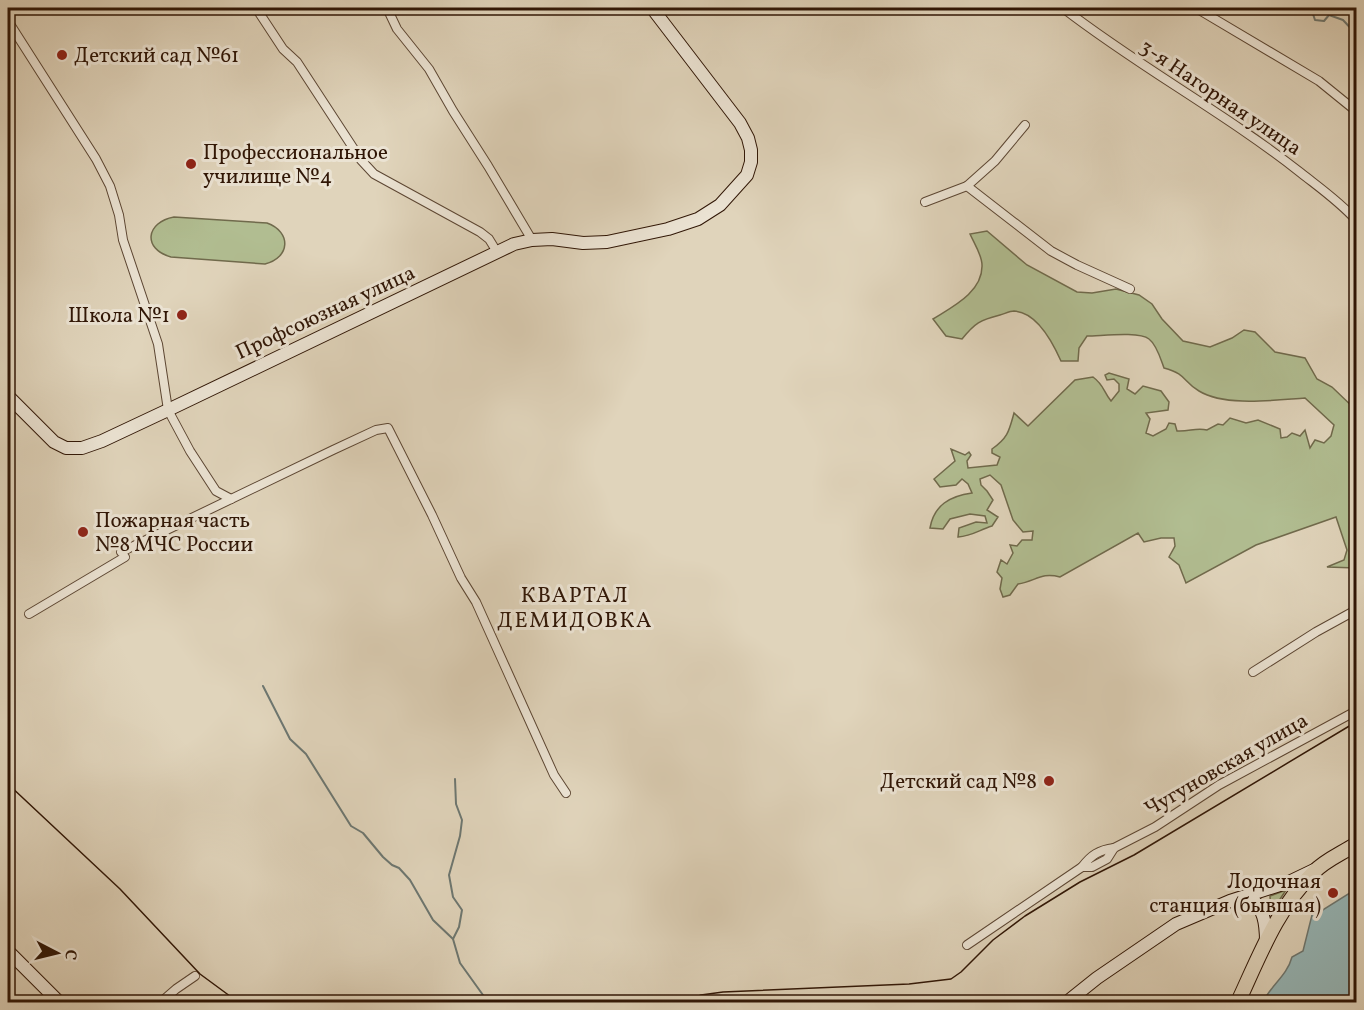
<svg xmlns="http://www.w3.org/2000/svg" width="1364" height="1010" font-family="Vollkorn,serif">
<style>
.green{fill:#b1bd91;stroke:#706a4c;stroke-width:1.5}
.water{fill:#96b7b8;stroke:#6d7771;stroke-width:1.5}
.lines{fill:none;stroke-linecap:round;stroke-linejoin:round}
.stream{stroke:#6d7771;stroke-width:2}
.street-casing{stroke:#5c4633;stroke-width:10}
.secondary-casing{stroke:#301606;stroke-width:14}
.primary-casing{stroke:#301606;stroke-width:16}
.street{stroke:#ebe3d3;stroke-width:8}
.secondary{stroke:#ebe3d3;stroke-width:12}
.primary{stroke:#e0d4bb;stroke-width:14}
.tram{stroke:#301606;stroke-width:1.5}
.poi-dot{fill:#8f2418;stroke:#ebe3d3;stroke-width:2}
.labels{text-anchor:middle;stroke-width:6;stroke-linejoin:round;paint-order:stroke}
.poi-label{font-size:21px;fill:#301606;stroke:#ebe3d3;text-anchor:start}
.street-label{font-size:21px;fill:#301606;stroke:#ebe3d3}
.neighbourhood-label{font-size:22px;letter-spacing:1.5px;fill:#301606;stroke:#ebe3d3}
</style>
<rect width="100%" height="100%" fill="#e0d4bb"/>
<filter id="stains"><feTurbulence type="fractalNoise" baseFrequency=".00333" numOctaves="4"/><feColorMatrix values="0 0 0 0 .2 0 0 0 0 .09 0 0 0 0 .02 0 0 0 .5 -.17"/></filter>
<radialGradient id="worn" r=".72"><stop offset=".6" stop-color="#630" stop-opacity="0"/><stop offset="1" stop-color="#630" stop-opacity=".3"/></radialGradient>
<g class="green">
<path d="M174,217L267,223C292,232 290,258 265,264L171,257C142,249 146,222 174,217Z"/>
<path d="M987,231L1027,265L1077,292L1092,293L1116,289L1139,295L1152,304L1162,319L1183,341L1210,347L1232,338L1244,330L1255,332L1275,352L1305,358L1317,379L1332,387L1356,410V568L1327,567L1344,560L1347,550L1336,517L1256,545L1186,583L1179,565L1169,557L1175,546L1174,538H1161L1144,542L1138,533L1060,577C1041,572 1036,581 1018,584L1010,595L1003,597L1000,589L1002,578L997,572L1001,560L1007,564L1013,553L1010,545L1017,546L1022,540H1032L1033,531L1023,532L1013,520L1001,485L990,475L980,479L981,485L987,491L993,500L987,510L998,517L992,526C979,530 972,536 958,537L959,528L976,522L987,523L985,516L970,514L950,519L943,529L930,528C934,505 950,496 972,493L968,484L962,479L956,485L940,487L934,479L955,461L951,449L965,455L969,452L971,455L967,461L968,468L997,465L1000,457L992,453V449C1008,438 1009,431 1014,413L1028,426L1075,380L1093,377C1104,385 1103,391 1111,401L1119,391V384L1114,379L1107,380L1105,375L1109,373L1129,379L1127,389L1135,394L1143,386L1161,391L1169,402L1168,410L1146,413L1150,419L1146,433L1153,436L1166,429L1169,423L1175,424L1177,431C1189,432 1196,427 1207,430L1218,424L1223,425L1230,418L1246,423L1258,420L1280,429L1281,438L1287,437L1292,433L1300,436L1305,430L1310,448L1315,440L1324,443L1331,436L1334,425L1305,398C1275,400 1225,407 1199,391C1183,382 1187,374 1164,368C1161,360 1157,345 1149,339C1139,331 1101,336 1087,336L1079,348L1078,361H1061C1053,343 1037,312 1014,311C1010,311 1004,314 1000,315C980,320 975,323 962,339L946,336L933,319C952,307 983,292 982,265C982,255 974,243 970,234Z"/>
<polygon points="1286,890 1271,913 1270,896"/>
</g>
<path class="water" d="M1356,889V1002H1263C1271,985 1287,976 1292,957L1303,951L1314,907L1318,913Z"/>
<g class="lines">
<g class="stream">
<polyline points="1311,8 1315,20 1324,21 1329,15 1343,20 1356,34"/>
<polyline points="263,686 290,739 306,754 351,826 363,833 383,857 392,865 399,868 410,880 433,920 453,939 460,963 488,1002"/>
<polyline points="453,939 459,927 462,910 453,897 449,875 460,836 462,820 456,804 455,779"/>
</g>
<g class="street-casing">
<g id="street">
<polyline points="256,8 283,49 297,62 361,160 374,174 480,232 489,239 497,252"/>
<polyline points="387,8 397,29 429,69 453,111 488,166 532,240"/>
<path d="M1063,8C1139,67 1225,113 1301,173C1320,188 1340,202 1356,220"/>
<polyline points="1196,8 1319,81 1356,111"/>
<polyline points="8,21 96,159 110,186 119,215 123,240 158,344 168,410 190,451 216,491 231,499"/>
<polyline points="967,186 995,161 1025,125"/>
<polyline points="925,202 967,186 1051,251 1077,265 1130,289"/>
<polyline points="121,552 333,450 376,430 388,428 432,515 461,578 476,602 554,775 566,793"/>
<polyline points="29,614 125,557"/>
<polyline points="1253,672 1316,632 1356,610"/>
<path d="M1082,867C1091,855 1099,850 1114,848"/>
<polyline points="967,945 1082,867 1092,867 1107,859 1114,848 1155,827 1219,785 1356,711"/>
<polyline points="161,1002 176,989 195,976"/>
</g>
</g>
<g class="secondary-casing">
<g id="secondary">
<polyline points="8,396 54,442 66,448 82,448 102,441 168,410 514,244 532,240 552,239 583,243 607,242 668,229 698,219 720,205 747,175 751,162 751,150 748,138 740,123 652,8"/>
<path d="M1249,896C1264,908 1266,923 1266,942"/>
<polyline points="8,951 59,1002"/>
<polyline points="1067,1002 1097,978 1176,924 1230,901 1289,882 1314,870"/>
</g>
</g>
<g class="primary-casing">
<path id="primary" d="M1238,1002C1259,957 1277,908 1314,872C1325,860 1343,853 1356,844"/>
</g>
<use href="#street" class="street"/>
<use href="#secondary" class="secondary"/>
<use href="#primary" class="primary"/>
<g class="tram">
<polyline points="8,784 120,889 200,974 238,1002"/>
<polyline points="685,1002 701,995 723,992 909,984 951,979 961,972 993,940 1025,916 1080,882 1134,855 1356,722"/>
</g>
</g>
<g class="poi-dot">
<circle cx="62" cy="55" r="6"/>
<circle cx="191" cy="164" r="6"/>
<circle cx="182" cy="315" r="6"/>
<circle cx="83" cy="532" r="6"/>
<circle cx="1049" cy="781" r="6"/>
<circle cx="1333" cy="893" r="6"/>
</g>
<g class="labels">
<g class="poi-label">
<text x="74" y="62">Детский сад №61</text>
<text x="203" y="159">Профессиональное<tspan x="203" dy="24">училище №4</tspan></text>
<text x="170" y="322" text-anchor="end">Школа №1</text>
<text x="95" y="527">Пожарная часть<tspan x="95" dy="24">№8 МЧС России</tspan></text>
<text x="1037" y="788" text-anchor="end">Детский сад №8</text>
<text x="1321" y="888" text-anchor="end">Лодочная<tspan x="1321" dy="24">станция (бывшая)</tspan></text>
</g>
<g class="street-label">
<text transform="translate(1221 97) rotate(34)" y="7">3-я Нагорная улица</text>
<text transform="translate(325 312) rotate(-25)" y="7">Профсоюзная улица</text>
<text transform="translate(1226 764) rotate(-30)" y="7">Чугуновская улица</text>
</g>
<g class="neighbourhood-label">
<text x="575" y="602">КВАРТАЛ<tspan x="575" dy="25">ДЕМИДОВКА</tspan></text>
</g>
</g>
<rect width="1364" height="1010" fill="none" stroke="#e0d4bb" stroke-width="30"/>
<rect x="9" y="9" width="1346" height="992" fill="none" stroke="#301606" stroke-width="3"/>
<rect x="15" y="15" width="1334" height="980" fill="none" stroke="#301606" stroke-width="1.5"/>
<g transform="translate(57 953) rotate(97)" stroke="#ebe3d3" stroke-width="4.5" paint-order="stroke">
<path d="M0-4.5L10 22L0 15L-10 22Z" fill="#301606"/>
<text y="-9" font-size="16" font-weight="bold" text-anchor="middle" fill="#301606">С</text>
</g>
<rect width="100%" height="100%" filter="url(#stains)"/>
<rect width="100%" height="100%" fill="url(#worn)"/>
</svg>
